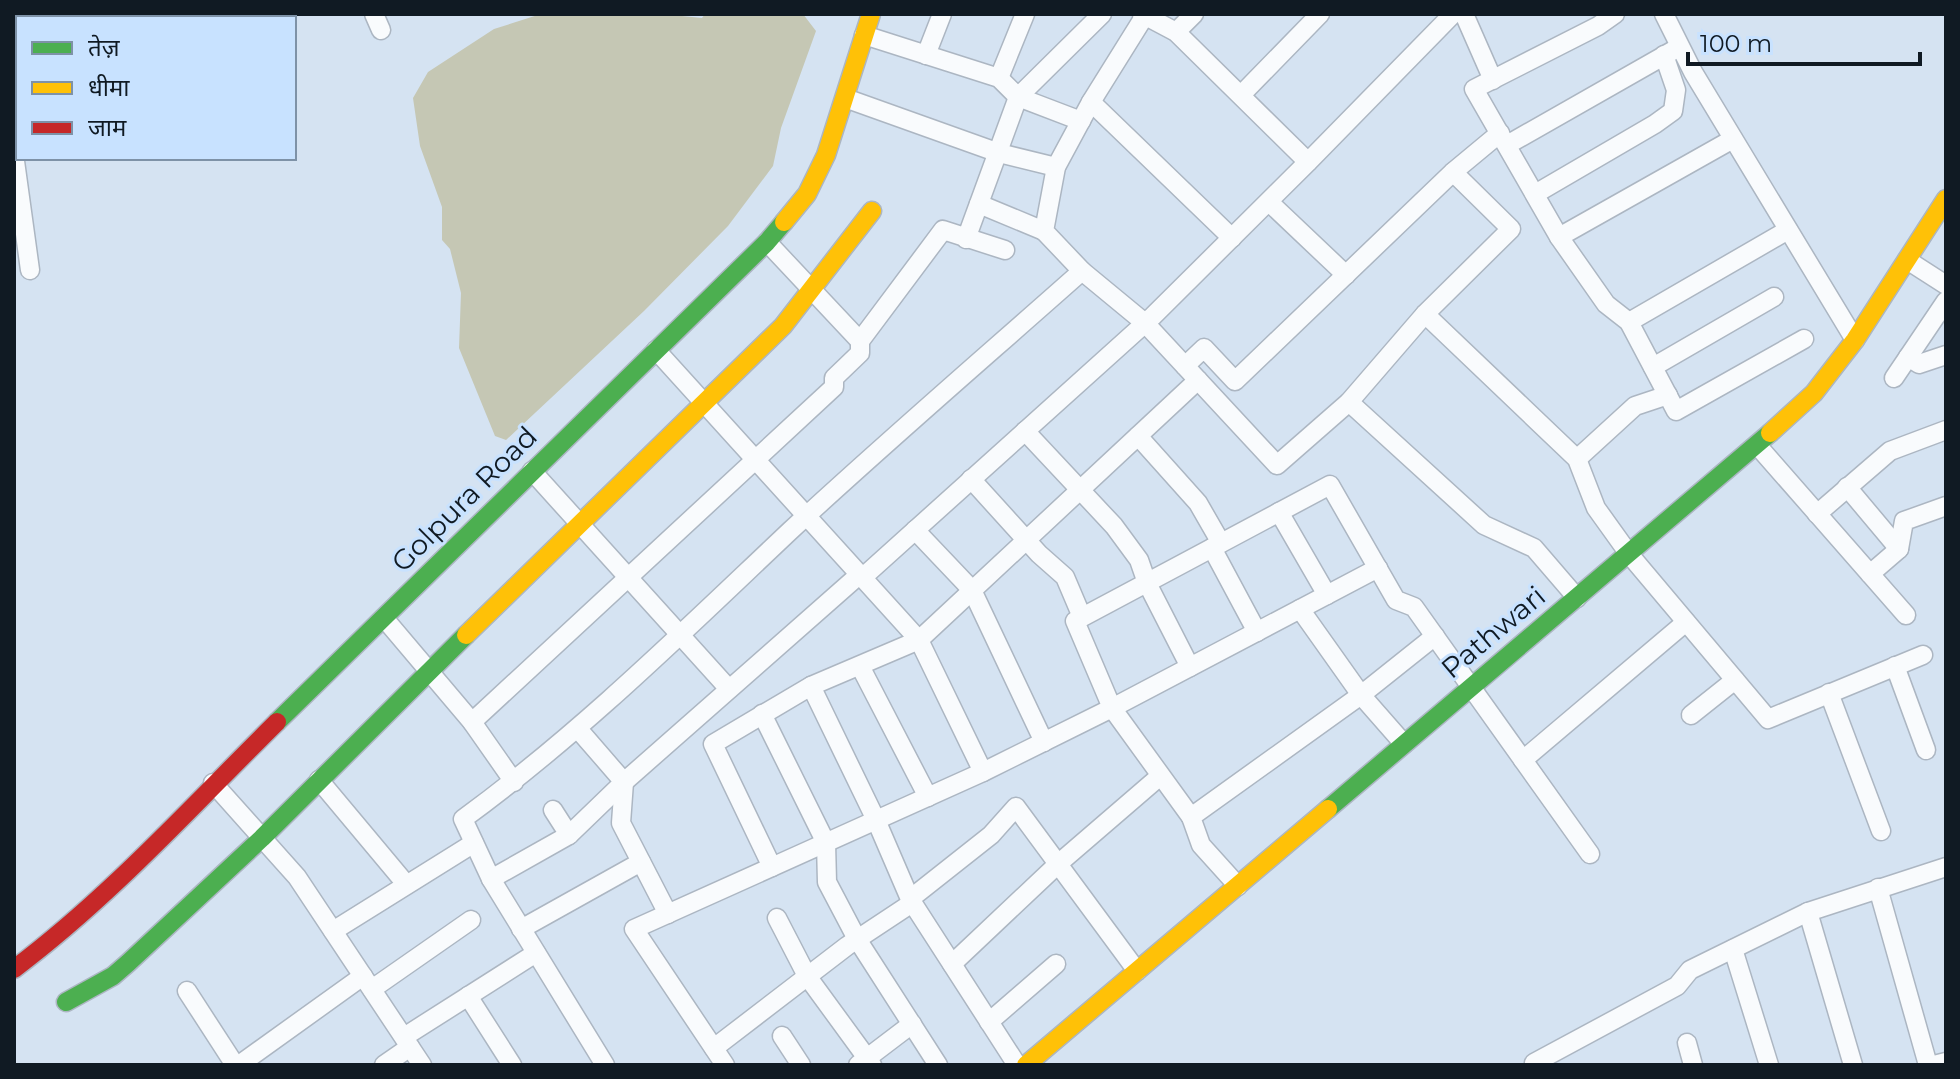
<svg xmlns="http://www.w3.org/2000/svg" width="1960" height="1079" font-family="Montserrat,'Noto Sans Devanagari',sans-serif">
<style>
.green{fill:#c5c7b4}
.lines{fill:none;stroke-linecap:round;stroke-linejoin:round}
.street-casing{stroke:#acb6c2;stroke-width:21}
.fast-casing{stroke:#acb6c2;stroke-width:21}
.slow-casing{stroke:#acb6c2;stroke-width:21}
.jam-casing{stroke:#acb6c2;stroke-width:21}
.street{stroke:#f9fbfd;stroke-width:18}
.fast{stroke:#4caf50;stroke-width:18}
.slow{stroke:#ffc107;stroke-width:18}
.jam{stroke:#c62828;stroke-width:18}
.labels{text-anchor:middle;stroke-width:6;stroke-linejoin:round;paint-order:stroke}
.street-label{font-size:28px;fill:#101a23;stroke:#c8e2ff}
</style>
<rect width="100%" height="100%" fill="#d5e3f2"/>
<polygon class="green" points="541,14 662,14 702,18 705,14 803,14 816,31 781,128 773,166 728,226 644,311 506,440 495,436 459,348 461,293 450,249 442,240 442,207 420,146 413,98 428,72 494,29"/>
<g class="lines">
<g class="street-casing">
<g id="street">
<polyline points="129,14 131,18"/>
<polyline points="248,14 250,18"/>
<polyline points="374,14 381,30"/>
<polyline points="1142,14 1176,32 1308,162"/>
<polyline points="1464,14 1493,80"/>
<polyline points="1615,14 1598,26 1474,89 1559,237 1606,304 1629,322 1676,411 1804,339"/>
<polyline points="1664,14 1693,72 1855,340"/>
<polyline points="1144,17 1091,102 1056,167 1044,231 1082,271 1145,323 1277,465 1349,402 1425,314 1511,229 1453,172"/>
<polyline points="1176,32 1194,14"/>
<polyline points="864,35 999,78 1018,97 1081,121"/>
<polyline points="926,55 942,14"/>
<polyline points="999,78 1025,14"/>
<polyline points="1241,95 1320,14"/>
<polyline points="845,98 999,153 1056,167"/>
<polyline points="1091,102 1232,238"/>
<polyline points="1507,145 1674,50"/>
<polyline points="14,154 30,270"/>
<polyline points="1535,194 1655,124 1673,111 1676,90 1664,55"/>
<polyline points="1269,202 1346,275"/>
<polyline points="979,204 1044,231"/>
<polyline points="1559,237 1733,139"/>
<polyline points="966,239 1018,97 1102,14"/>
<polyline points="767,242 860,341"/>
<polyline points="1907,260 1946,285"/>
<polyline points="1425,314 1577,459 1596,508 1629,554 1768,719 1923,655"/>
<polyline points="1629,322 1788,230"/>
<polyline points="656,350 919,640 983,772"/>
<polyline points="1908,357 1919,364 1946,355"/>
<polyline points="1185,366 1204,348 1235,381 1453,172 1500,133"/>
<polyline points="1653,367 1774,297"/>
<polyline points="1894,378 1946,301"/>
<polyline points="1349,402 1484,525 1534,548 1577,598"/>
<polyline points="1025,431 1114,526 1139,560 1147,583 1190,667"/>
<polyline points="1138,436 1198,503 1221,543"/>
<polyline points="1757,445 1906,615"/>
<polyline points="1577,459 1635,406 1668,395"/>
<polyline points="532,471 729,689"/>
<polyline points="971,479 1039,554 1065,577 1082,617"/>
<polyline points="1847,487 1899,549"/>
<polyline points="1279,512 1327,595"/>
<polyline points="1817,514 1890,451 1946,430"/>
<polyline points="915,530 972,590 1044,742"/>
<polyline points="1212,548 1257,632"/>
<polyline points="1870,574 1899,549 1904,521 1946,506"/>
<polyline points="862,578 1153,316 1308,162 1453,14"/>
<polyline points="1300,609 1361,695 1404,744"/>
<polyline points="384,618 472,722 514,782"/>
<polyline points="860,666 928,797"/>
<polyline points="1895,666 1926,750"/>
<polyline points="811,686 876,820 910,899 1017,1065"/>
<polyline points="1829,693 1881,831"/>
<polyline points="762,714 826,843 827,882 857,939 938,1065"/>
<polyline points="1691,715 1735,680"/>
<polyline points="472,722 834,387 834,378 860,353 860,341 943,230 1005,250"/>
<polyline points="578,729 624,782 859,575"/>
<polyline points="1523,760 1686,622"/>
<polyline points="319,780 406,884"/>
<polyline points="624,782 621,823 668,914"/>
<polyline points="213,783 297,877 422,1065"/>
<polyline points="1191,817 1112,708 1075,621 1330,485 1396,600 1414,607 1590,854"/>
<polyline points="569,835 624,782"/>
<polyline points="772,867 713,744 811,686 919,640 1198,380"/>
<polyline points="491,879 569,835 553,810"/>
<polyline points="1238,886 1201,845 1191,817 1361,695 1435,636"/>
<polyline points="1878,888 1928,1065"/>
<polyline points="910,899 991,835 1016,807 1137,971"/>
<polyline points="1808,912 1853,1065"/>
<polyline points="777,918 807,976 872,1065"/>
<polyline points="521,929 641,862"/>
<polyline points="333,931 474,843"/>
<polyline points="1733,949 1769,1065"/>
<polyline points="952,964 1058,864 1159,777"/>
<polyline points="372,989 471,920"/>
<polyline points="187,991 235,1065"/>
<polyline points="468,996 512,1065"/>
<polyline points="989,1022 1056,964"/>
<polyline points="782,1036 801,1065"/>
<polyline points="404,1037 536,953"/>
<polyline points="1687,1043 1693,1065"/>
<polyline points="714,1048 847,946 912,903"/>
<polyline points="239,1065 363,976"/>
<polyline points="384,1065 410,1047"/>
<path d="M605,1065L491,879L463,819C581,733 685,630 791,530C886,442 985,357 1082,271"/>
<polyline points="725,1065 634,929 983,772 1112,708 1378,568"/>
<polyline points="858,1065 912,1024"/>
<polyline points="1535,1065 1534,1063 1677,986 1690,970 1808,912 1946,867"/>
<polyline points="1934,1065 1946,1062"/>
</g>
</g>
<g class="fast-casing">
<g id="fast">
<polyline points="277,722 767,242 784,222"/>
<polyline points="1328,809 1770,433"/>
<polyline points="66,1002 113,976 128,963 262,838 466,635"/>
</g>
</g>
<g class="slow-casing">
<g id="slow">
<polyline points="784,222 807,194 826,155 871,14"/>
<polyline points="1770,433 1814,393 1855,340 1946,199"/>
<polyline points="466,635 783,326 872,211"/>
<polyline points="1026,1065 1328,809"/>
</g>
</g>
<g class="jam-casing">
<path id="jam" d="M14,969C111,896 191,807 277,722"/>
</g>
<use href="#street" class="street"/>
<use href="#fast" class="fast"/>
<use href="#slow" class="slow"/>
<use href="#jam" class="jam"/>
</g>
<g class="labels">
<g class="street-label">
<text transform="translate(464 499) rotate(-45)" y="10">Golpura Road</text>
<text transform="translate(1493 632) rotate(-40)" y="10">Pathwari</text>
</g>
</g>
<rect width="1960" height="1079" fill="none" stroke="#101a23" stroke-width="32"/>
<rect x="16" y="16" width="280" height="144" fill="#c8e2ff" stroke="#7e92a7" stroke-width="2"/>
<rect x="32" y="42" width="40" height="12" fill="#4caf50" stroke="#7e92a7" stroke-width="2"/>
<text x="88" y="56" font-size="24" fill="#101a23">तेज़</text>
<rect x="32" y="82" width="40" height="12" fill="#ffc107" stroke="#7e92a7" stroke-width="2"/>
<text x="88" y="96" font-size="24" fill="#101a23">धीमा</text>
<rect x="32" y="122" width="40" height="12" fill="#c62828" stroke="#7e92a7" stroke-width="2"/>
<text x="88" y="136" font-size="24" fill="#101a23">जाम</text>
<path d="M1688 52v12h232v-12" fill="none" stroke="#101a23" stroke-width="4"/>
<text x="1700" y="52" font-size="24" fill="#101a23" stroke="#c8e2ff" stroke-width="6" paint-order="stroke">100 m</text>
</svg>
